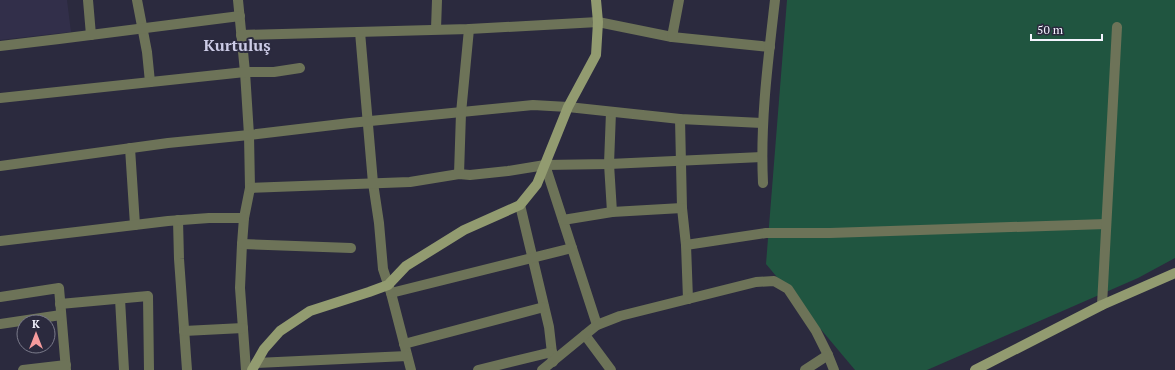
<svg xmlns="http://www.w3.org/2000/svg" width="1175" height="370" font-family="'PT Serif',serif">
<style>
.built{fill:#322f4a}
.green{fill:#205540}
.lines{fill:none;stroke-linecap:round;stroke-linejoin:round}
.street{stroke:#6d7358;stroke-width:10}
.secondary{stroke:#929b70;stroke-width:10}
.labels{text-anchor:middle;stroke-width:4;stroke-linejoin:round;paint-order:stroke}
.district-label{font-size:16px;font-weight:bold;fill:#cccbe6;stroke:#2b2a3e}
</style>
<rect width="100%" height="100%" fill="#2b2a3e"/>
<polygon class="built" points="0,0 67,0 71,32 0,40"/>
<polygon class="green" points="787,0 1175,0 1175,258 1138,278 927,370 855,370 766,264"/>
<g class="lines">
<g class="street">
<polyline points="88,0 91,35"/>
<polyline points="137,0 147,52 150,82"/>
<polyline points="238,0 245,72 249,135 250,188 244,218 242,244 240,288 246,370"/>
<polyline points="436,29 437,0"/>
<polyline points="360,32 373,183 379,223 383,269 391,293 411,370"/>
<polyline points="241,35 469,29 598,22 672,37 770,47"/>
<polyline points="672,37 679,0"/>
<polyline points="0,46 59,39 240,16"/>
<polyline points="0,98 245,72 274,72 300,68"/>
<polyline points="611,112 609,164 612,212"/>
<polyline points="680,119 682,208 686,245 688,299"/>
<polyline points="130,148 135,225"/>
<polyline points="545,165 609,164 762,157"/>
<polyline points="0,166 168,143 249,135 350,123 533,105 568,107 680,119 762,123"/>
<polyline points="459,174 461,113 469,29"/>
<path d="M763,183C760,122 768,61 775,0"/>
<polyline points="250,188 410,182 459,174 470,175 508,171 545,165 597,325"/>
<polyline points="520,205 549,327 553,362"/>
<polyline points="178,220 179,259 187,370"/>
<polyline points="563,220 612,212 682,208"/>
<polyline points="0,241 93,230 168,221 209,218 244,218"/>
<polyline points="242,244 351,248"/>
<polyline points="686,245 766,233 830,233 1106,224"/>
<polyline points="391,293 572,248"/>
<polyline points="0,297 59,288 66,370"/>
<polyline points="120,299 124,370"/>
<polyline points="60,304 148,296 149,370"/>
<polyline points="1102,305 1117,27"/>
<polyline points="0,324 61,315"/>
<polyline points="184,331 243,328"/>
<polyline points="585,335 611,370"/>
<polyline points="404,344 544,307"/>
<polyline points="256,363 407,356"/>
<polyline points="23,370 66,365"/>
<polyline points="478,370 552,352"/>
<polyline points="542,370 597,325 620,316 756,282 774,281 788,289 816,331 828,355 834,370"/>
<polyline points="805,370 828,355"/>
</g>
<g class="secondary">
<polyline points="252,370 264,349 280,331 310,311 369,292 388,285 406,266 464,230 520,205 537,184 568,107 596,55 598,22 596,0"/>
<polyline points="975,370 1102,305 1175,273"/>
</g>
</g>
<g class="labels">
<g class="district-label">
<text x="237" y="51">Kurtuluş</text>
</g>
</g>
<g transform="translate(36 334)"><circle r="19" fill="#2b2a3e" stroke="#7b7b8b"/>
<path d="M0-3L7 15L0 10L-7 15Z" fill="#f59b9d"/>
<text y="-6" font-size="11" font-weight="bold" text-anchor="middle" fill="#f4f4ff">K</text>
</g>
<path d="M1031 34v6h71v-6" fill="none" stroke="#f4f4ff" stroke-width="2"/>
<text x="1037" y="34" font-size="12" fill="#f4f4ff" stroke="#2b2a3e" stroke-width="3" paint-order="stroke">50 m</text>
</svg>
